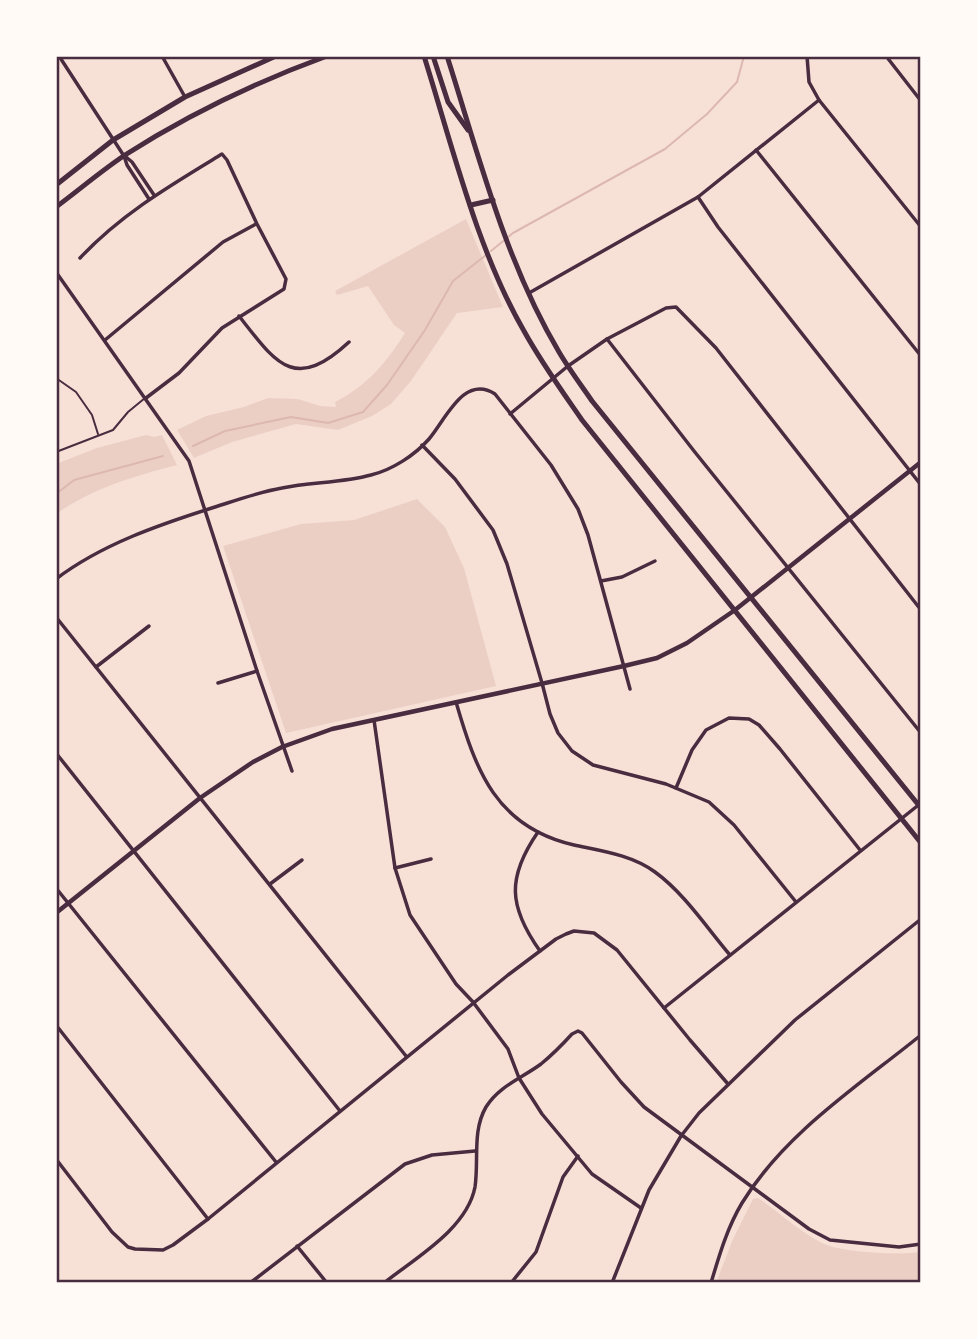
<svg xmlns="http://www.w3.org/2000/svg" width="977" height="1339" font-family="'Noto Sans',sans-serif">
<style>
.green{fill:#ebcfc5}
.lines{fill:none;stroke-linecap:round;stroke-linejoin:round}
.stream{stroke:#dcb8b0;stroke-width:2}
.service{stroke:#4a2c40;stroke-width:2}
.minor{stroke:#4a2c40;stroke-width:3.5}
.tertiary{stroke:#4a2c40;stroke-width:4.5}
.secondary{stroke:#4a2c40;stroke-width:5}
.neatline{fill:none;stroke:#4a2c40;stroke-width:2.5}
</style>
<rect width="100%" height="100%" fill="#f7e1d7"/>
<g class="green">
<path d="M466,219L503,307L457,313L411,381L391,404L372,416L338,430L296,424L232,442L194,458L177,430L206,416L244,407L268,398L298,399L320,406L336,407L335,402C368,385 385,364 405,333L394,325L368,286L337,295L335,291Z"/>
<path d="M146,435L154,437L162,435L177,465C132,477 95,487 56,514V464L97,448Z"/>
<polygon points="417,499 445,527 464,568 496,686 286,733 223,546 301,524 354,520"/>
<path d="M758,1198C779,1212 800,1232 822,1243C843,1253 898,1255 921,1252V1283H716L733,1239L753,1199Z"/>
</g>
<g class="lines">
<g class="stream">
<polyline points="491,251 513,233 665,149 707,114 737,82 744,56"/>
<polyline points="193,446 225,431 291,417 328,423 363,412 387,385 425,330 453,281 486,255"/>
<polyline points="56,494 74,480 163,456"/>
</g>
<g class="service">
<polyline points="56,378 76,392 92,415 98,434"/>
<polyline points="56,452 113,430 128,412 145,398"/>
</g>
<g class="minor">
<polyline points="59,56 124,156 127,165 149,199"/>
<polyline points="162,56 185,97"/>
<polyline points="807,56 809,82 819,100 921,227"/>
<polyline points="886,56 921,101"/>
<polyline points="756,150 921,356"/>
<polyline points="126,157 132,162 154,195"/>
<polyline points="698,197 718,227 921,485"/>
<path d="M80,258C121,214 171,185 222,154L227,160L257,224L286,279L284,289L222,328L179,373L146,398"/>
<polyline points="56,272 189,461 257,671 292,771"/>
<polyline points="529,293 698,197 819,100"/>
<path d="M239,316C276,363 294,393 349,342"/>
<polyline points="607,339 694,451 921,733"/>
<polyline points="105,340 223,242 256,224"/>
<polyline points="510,414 568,366 607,339 666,308 676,307 716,348 921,610"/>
<polyline points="422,445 455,479 493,530 507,564 542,683 550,714 558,733 572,751 593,765 666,784 709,802 734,825 796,902"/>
<path d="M56,579C102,544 161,524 215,507C237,500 259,492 282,488C311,482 342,483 371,475C392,470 415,455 429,439C446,419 464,374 495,394L551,465L578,509L588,535L630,689"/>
<polyline points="601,581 622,577 655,561"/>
<polyline points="56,617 406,1056"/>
<polyline points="96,667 149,626"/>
<polyline points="218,683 257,671"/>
<path d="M456,702C476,771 496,827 574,845C602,851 632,855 655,872C684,893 707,928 730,955"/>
<polyline points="374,720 395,868 410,915 456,984 473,1002 508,1049 519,1078 542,1114 592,1174 641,1208"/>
<polyline points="56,753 340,1111"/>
<polyline points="676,788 692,750 706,730 729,718 749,719 759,725 780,749 860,850"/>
<path d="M538,832C507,877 508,906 540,951"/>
<polyline points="395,868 431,859"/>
<polyline points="270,884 302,860"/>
<polyline points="56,888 276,1162"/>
<polyline points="664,1008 921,803"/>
<polyline points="56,1025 208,1219"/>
<polyline points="56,1159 112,1232 128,1247 135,1249 163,1250 173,1245 208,1219 508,975 556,939 566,934 574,931 594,933 617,950 690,1040 728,1084"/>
<polyline points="297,1246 327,1283"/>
<polyline points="250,1283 405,1164 432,1155 475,1151"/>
<path d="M384,1283C415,1258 467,1229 475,1187C479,1160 472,1131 486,1107C499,1086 522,1078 541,1064C552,1055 562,1045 572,1034L578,1031L582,1033L621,1082L644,1107L809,1229L830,1240L899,1247L921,1244"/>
<polyline points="511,1283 536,1252 563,1177 578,1156"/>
<polyline points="612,1283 649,1190 681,1136 699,1113 795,1020 921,919"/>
<path d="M711,1283C719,1256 727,1228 742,1203C785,1133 858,1086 921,1035"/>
</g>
<polyline class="tertiary" points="56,913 200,798 253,762 282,747 332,729 624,666 657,658 687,643 735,610 921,462"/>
<g class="secondary">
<path d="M424,56C452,145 477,250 524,331C541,362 562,391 582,420L921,843"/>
<polyline points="433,56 448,102 468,130"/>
<path d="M447,56C479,156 505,261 559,352C569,369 581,385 592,401L921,808"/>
<polyline points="56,185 113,140 185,97 276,56"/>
<polyline points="471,205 493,200"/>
<path d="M56,207C79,190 101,171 125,155C189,114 256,82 327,56"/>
</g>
</g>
<rect width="977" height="1339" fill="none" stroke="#fffaf5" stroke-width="116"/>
<rect x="58" y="58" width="861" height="1223" class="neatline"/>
</svg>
